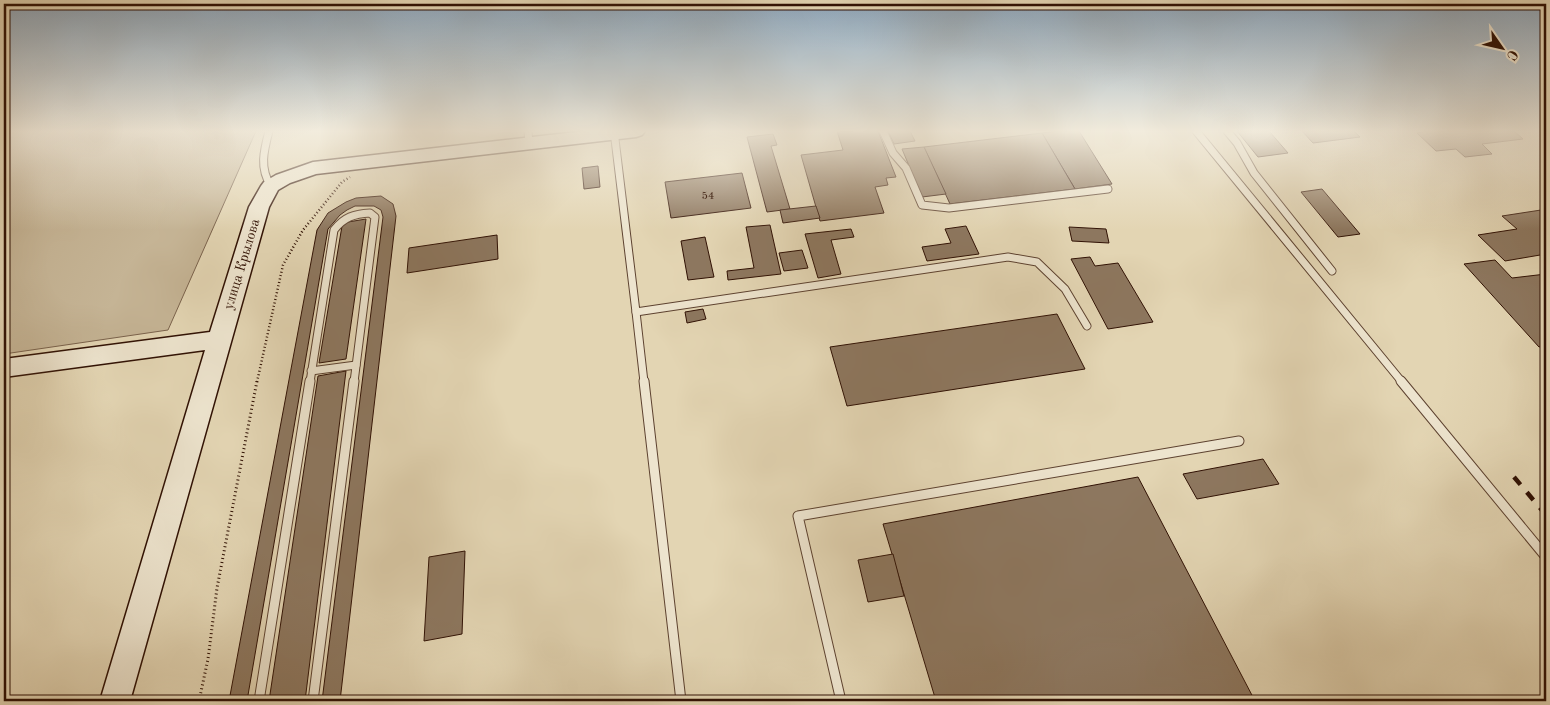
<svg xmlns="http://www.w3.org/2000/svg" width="1550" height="705" font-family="'Old Standard TT',serif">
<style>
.green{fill:#c5b495;stroke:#7a624c}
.building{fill:#8d775f;stroke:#301104}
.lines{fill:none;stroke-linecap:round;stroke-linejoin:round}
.lane-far1-casing{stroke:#5d4230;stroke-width:9}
.lane-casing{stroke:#5d4230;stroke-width:11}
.secondary-casing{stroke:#301104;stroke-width:3}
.path-far1{stroke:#301104;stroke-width:2.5;stroke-dasharray:1 2.5;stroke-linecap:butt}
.path{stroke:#301104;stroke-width:3;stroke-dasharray:1 3;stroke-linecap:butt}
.lane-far1{stroke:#ede4ce;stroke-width:7}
.lane{stroke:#ede4ce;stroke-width:9}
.secondary{fill:#ede4ce;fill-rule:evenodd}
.rail{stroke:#301104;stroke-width:4.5;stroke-dasharray:10 10;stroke-linecap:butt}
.labels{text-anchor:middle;stroke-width:4.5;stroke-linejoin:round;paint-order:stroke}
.number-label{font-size:11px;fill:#472a1b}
.street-label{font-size:14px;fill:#301104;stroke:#ede4ce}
</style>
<rect width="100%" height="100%" fill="#e3d5b3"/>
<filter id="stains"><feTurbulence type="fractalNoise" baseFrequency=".004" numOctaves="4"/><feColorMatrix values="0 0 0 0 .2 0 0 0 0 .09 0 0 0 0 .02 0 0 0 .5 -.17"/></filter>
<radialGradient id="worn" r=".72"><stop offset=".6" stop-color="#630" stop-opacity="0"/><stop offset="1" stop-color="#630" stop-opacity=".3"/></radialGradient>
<polygon class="green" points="4,131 256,131 168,330 4,354"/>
<g class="building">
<polygon points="837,131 878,131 896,177 886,178 888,185 875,187 884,213 820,221 801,155 843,150"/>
<polygon points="888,131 910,131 915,141 894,144"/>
<polygon points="1059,131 1079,131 1112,184 1075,189 1042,133"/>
<polygon points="1237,131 1269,131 1288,153 1258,157"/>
<polygon points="1302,131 1354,131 1360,137 1313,143"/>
<polygon points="1427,131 1514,131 1523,139 1482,144 1492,154 1465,157 1456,149 1436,151 1417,133"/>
<polygon points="1042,133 1075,189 950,204 924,147"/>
<polygon points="773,134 777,145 771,146 790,209 767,212 747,137"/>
<polygon points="924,147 946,194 922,197 902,149"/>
<polygon points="598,166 600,187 584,189 582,168"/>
<polygon points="742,173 751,208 671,218 665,182"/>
<polygon points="1322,189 1360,234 1338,237 1301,192"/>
<polygon points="381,196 393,204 396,216 340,701 322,701 383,217 381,210 374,206 355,206 347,210 340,215 328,229 247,701 229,701 317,230 328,213 346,202 356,198"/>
<polygon points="816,206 820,218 783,223 780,210"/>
<polygon points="1541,210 1546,215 1546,254 1505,261 1478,235 1517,229 1502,216"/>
<polygon points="366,219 346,359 319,363 342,226 348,222"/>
<polygon points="770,225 781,274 728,280 727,271 754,268 746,227"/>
<polygon points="966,226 979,254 927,261 922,247 951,243 945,229"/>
<polygon points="1069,227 1106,229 1109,243 1072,241"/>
<polygon points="851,229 854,237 831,240 841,274 818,278 805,234"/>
<polygon points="497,235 498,259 407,273 409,248"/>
<polygon points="705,237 714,277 688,280 681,241"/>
<polygon points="802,250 808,268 784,271 779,253"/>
<polygon points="1090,257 1095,266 1118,263 1153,322 1108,329 1071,259"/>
<polygon points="1495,260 1512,278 1546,274 1546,346 1539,347 1464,264"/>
<polygon points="703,309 706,319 687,323 685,312"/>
<polygon points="1057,314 1085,369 847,406 830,347"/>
<polygon points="346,371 305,701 269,701 318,376"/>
<polygon points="1263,459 1279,484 1197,499 1183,474"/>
<polygon points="1138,477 1255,701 936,701 883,524"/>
<polygon points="465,551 462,634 424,641 429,557"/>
<polygon points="893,554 904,596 868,602 858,560"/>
</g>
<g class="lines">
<g class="lane-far1-casing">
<g id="lane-far1">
<path d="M269,131C264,150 259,168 271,186"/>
<polyline points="528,131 529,145"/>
<polyline points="614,131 636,312 1008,257 1037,262 1065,289 1087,326"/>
<polyline points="883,131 893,153 906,168 922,205 949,208 1108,189"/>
<polyline points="1196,131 1402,382"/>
<polyline points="1227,131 1237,143 1254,173 1332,271"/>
<polyline points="636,312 644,382"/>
<polyline points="311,371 356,365"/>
<path d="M310,382L334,230C344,217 354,214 370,213L375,217L354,382"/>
</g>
</g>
<g class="lane-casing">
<g id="lane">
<polyline points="644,381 681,701"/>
<polyline points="1401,381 1546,557"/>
<polyline points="259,701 310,381"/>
<polyline points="313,701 354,381"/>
<polyline points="841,701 798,516 1239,441"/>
</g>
</g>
<g class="secondary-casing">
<polygon id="secondary" points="585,131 645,131 642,135 636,137 316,174 290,183 278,190 269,207 130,701 100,701 205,350 4,377 4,359 210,332 249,207 261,186 264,182 276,175 313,162"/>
</g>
<polyline class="path-far1" points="257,382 283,265 303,230 342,182 350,177"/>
<polyline class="path" points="199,701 208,659 217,588 257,381"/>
<use href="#lane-far1" class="lane-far1"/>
<use href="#lane" class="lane"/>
<use href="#secondary" class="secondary"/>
<polyline class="rail" points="1514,477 1546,515"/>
</g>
<linearGradient id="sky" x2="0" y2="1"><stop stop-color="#8da6bb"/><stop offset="0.57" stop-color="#f2ecdd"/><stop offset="1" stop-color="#f2ecdd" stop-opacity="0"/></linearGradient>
<rect width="1550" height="230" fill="url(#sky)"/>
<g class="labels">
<g class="number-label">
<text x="708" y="199">54</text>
</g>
<g class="street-label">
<text transform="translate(241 264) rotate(-73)" y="5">улица Крылова</text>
</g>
</g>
<rect width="1550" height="705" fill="none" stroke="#e3d5b3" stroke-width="20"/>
<rect x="5" y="5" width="1540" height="695" fill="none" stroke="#301104" stroke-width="2.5"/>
<rect x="10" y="10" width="1530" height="685" fill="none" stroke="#301104"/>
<g transform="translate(1502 48) rotate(124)" stroke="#ede4ce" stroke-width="4" paint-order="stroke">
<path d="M0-4L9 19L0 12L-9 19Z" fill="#301104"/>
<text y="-8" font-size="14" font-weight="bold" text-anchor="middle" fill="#301104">С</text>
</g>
<rect width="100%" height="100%" filter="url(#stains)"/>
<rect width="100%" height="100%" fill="url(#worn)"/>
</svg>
